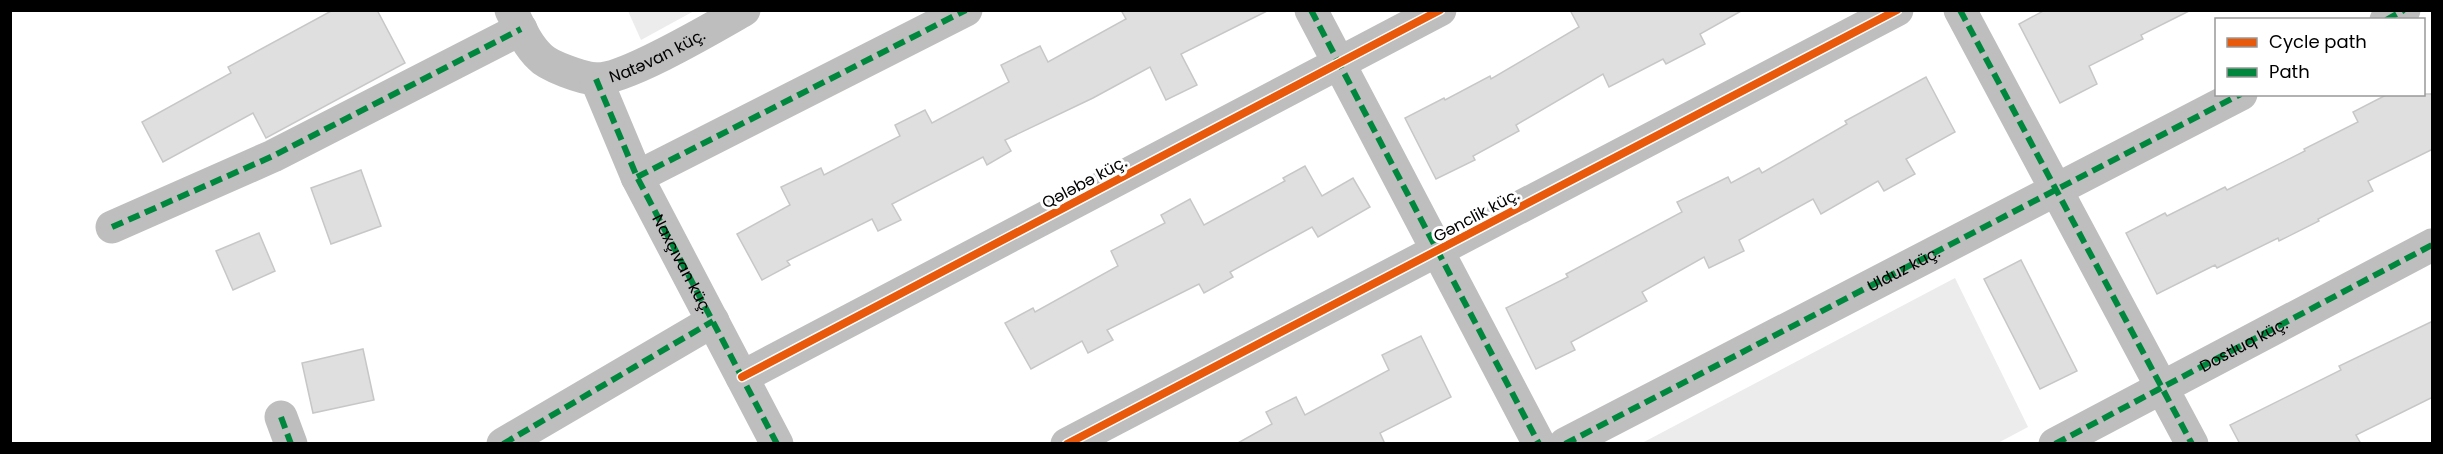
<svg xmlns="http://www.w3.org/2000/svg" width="2443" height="454" font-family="Poppins,sans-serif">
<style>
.green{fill:#ececec}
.building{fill:#dfdfdf;stroke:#c7c7c7;stroke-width:1.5}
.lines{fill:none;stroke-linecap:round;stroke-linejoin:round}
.minor{stroke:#bebebe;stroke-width:33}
.quiet{stroke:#00873e;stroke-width:6;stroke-dasharray:12 6;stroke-linecap:butt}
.cycleway-casing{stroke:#fff;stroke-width:11}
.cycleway{stroke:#e8590c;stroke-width:8}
.labels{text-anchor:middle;stroke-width:6;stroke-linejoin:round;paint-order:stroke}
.street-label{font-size:16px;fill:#000;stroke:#fff}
</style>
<rect width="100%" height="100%" fill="#fff"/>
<g class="green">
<polygon points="628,11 694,11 641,40"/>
<polygon points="1955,278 2028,427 1996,444 1642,443"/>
</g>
<g class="building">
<polygon points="333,10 377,10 405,63 266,138 253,113 163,162 142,122 231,73 228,67"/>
<polygon points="1121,10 1269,10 1181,54 1197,85 1166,100 1150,67 1093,98 1005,140 1011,151 987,165 983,157 892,204 901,220 878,231 872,219 787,261 790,265 762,280 737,234 790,205 781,187 821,168 824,175 900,136 895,125 925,110 932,123 1009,82 1001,65 1040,46 1048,62 1126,19"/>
<polygon points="1570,10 1743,10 1700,34 1705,44 1666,64 1663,59 1609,87 1603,74 1516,125 1519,131 1473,156 1475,160 1436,179 1405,118 1444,98 1445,100 1490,76 1491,79 1579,27"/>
<polygon points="2045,10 2191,10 2141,35 2143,39 2089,66 2097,84 2060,103 2019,24"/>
<polygon points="1926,77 1955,132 1906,159 1915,174 1884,191 1878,181 1821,214 1813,199 1739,240 1744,251 1709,268 1704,257 1642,292 1647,301 1571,342 1575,350 1536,369 1506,308 1568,277 1566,274 1682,212 1677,202 1728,177 1731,183 1759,168 1762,173 1847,124 1845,121"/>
<polygon points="2388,94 2433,94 2433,149 2368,181 2373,191 2318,219 2319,221 2279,241 2278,238 2217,268 2215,265 2157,294 2126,233 2165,213 2167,216 2225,187 2227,190 2305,151 2304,149 2358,122 2353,112"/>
<polygon points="1305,166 1322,196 1353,178 1370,207 1318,237 1312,227 1230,272 1233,277 1204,293 1199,284 1107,330 1113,340 1088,353 1082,341 1031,369 1005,323 1033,308 1035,312 1118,266 1111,251 1165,223 1161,215 1190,199 1204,225 1285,181 1283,178"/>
<polygon points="361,170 381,226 331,244 311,188"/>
<polygon points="259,233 275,271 233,290 216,251"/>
<polygon points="2021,260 2077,371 2040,389 1984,279"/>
<polygon points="2433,321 2433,397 2356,435 2361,444 2240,444 2230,425 2341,370 2339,366"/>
<polygon points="1421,336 1451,397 1380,433 1385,444 1236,444 1272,424 1266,412 1296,397 1305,415 1389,370 1382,355"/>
<polygon points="363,349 374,400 313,413 302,363"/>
</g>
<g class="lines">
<g class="minor">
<path id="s1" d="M511,10C519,26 527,45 540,57C548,66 582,78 595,79C623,81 716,26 744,10"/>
<polyline points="1311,10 1539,444"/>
<polyline points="1960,10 2192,444"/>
<polyline points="2386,20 2404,10"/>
<path id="s2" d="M596,79L637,177L777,444"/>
<polyline points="637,177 966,10"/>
<polyline points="112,227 273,156 521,29"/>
<polyline points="742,377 1440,10"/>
<polyline points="281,417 291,444"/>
<polyline points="503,444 713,321"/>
<polyline points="1067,444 1897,10"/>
<path id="s3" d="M1565,444L2241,94"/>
<path id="s4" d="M2055,444L2432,245"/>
</g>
<g class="quiet">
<polyline points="1311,10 1539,444"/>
<polyline points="1960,10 2192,444"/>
<polyline points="2386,20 2404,10"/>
<polyline points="596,79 637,177 777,444"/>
<polyline points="637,177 966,10"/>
<polyline points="112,227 273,156 521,29"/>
<polyline points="281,417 291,444"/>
<polyline points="503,444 713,321"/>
<polyline points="1565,444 2241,94"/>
<polyline points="2055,444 2432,245"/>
</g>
<g class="cycleway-casing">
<g id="cycleway">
<polyline points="742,377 1440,10"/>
<polyline points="1067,444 1897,10"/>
</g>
</g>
<use href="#cycleway" class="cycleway"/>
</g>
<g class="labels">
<g class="street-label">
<text dy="6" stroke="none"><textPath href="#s1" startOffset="182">Natəvan küç.</textPath></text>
<text transform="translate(1084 182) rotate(-28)" y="6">Qələbə küç.</text>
<text transform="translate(1476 215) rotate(-28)" y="6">Gənclik küç.</text>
<text dy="6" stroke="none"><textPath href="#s2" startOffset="204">Naxçıvan küç.</textPath></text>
<text dy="6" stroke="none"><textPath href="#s3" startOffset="381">Ulduz küç.</textPath></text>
<text dy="6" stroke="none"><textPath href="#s4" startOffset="213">Dostluq küç.</textPath></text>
</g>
</g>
<rect width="2443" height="454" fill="none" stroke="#000000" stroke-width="24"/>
<rect x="2215" y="18" width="210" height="78" fill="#ffffff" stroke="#999999" stroke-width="1.5"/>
<rect x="2227" y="38" width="30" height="9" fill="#e8590c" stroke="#999999" stroke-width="1.5"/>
<text x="2269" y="48" font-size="18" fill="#000000">Cycle path</text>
<rect x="2227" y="68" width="30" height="9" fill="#00873e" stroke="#999999" stroke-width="1.5"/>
<text x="2269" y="78" font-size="18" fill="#000000">Path</text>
</svg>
